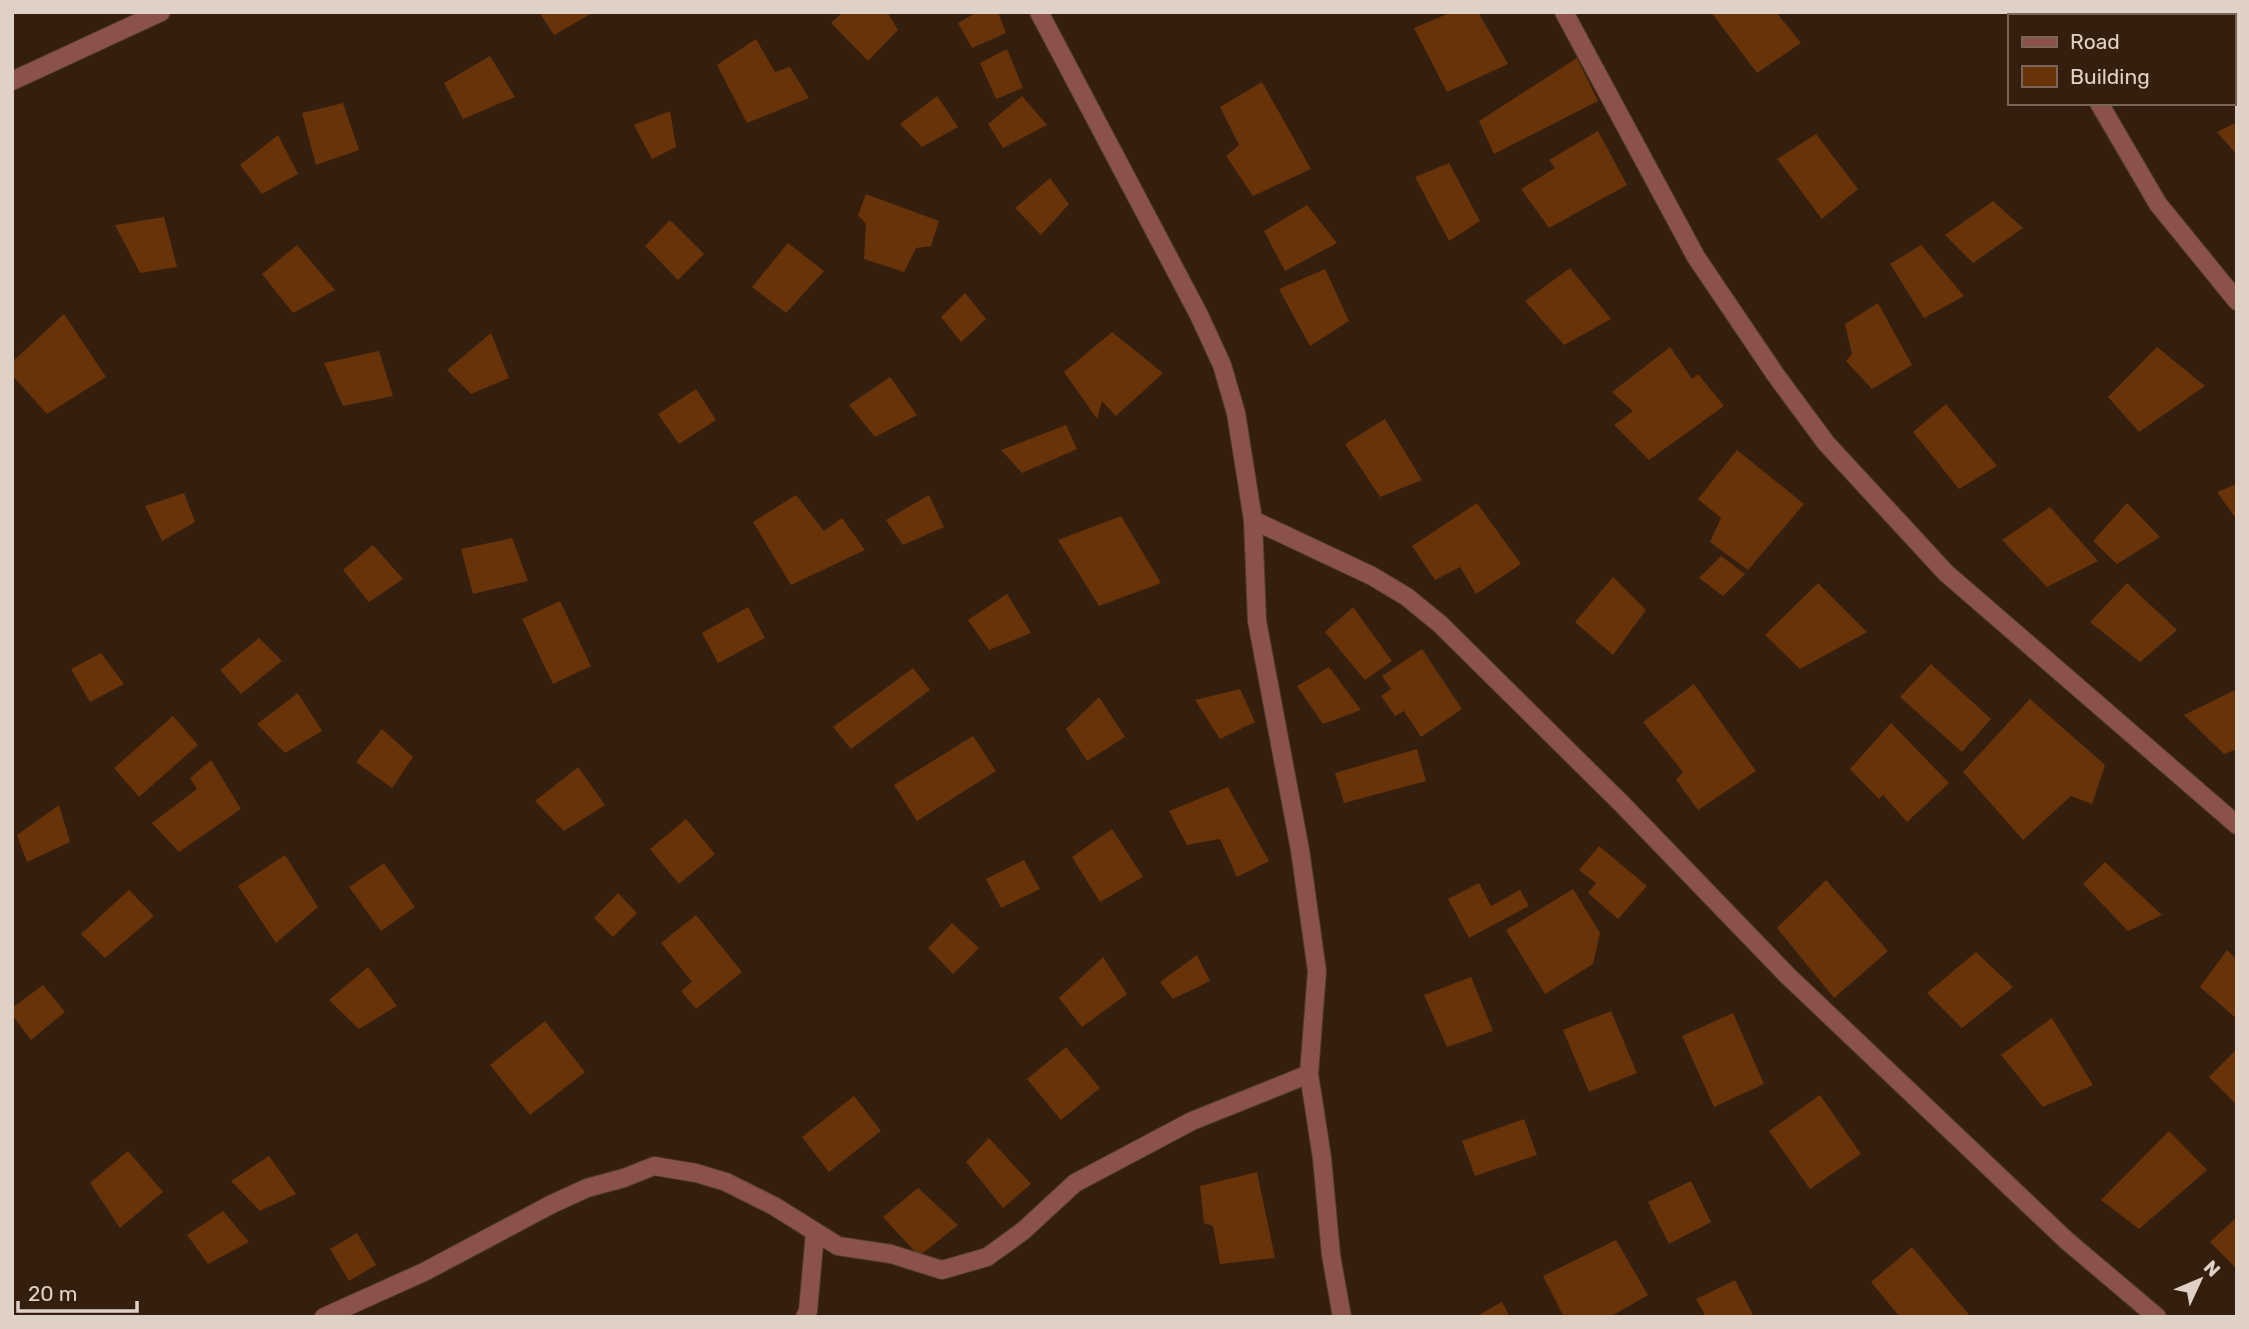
<svg xmlns="http://www.w3.org/2000/svg" width="2249" height="1329" font-family="Rubik,sans-serif">
<style>
.building{fill:#683308}
.lines{fill:none;stroke-linecap:round;stroke-linejoin:round}
.minor-casing{stroke:#503b2c;stroke-width:20}
.minor{stroke:#8b524b;stroke-width:18}
</style>
<rect width="100%" height="100%" fill="#341e0e"/>
<g class="building">
<polygon points="539,12 594,12 554,35"/>
<polygon points="843,12 887,12 898,30 868,61 831,23"/>
<polygon points="977,12 998,12 1006,33 972,48 958,23"/>
<polygon points="1452,12 1478,12 1508,64 1447,92 1414,28"/>
<polygon points="1711,12 1776,12 1801,43 1757,73"/>
<polygon points="2097,12 2166,12 2169,16 2099,16"/>
<polygon points="2195,12 2237,12 2237,47 2233,50 2233,16 2195,16"/>
<polygon points="756,39 775,72 790,67 809,98 747,123 717,65"/>
<polygon points="1007,49 1023,88 996,99 980,63"/>
<polygon points="490,56 515,97 463,119 444,83"/>
<polygon points="1577,58 1598,101 1494,154 1479,121"/>
<polygon points="1262,82 1311,169 1253,196 1226,156 1239,145 1220,107"/>
<polygon points="937,96 958,127 922,147 900,124"/>
<polygon points="1022,96 1047,125 1003,148 988,124"/>
<polygon points="343,103 359,150 316,165 302,113"/>
<polygon points="670,111 676,147 652,159 634,125"/>
<polygon points="2237,122 2237,155 2217,132"/>
<polygon points="1598,131 1627,185 1549,228 1521,189 1555,168 1549,160"/>
<polygon points="1816,134 1858,189 1822,219 1777,159"/>
<polygon points="278,135 298,174 262,194 240,165"/>
<polygon points="1449,163 1480,221 1449,241 1415,177"/>
<polygon points="1050,178 1069,204 1041,235 1015,208"/>
<polygon points="866,194 939,221 931,246 916,248 904,272 864,259 866,224 858,215"/>
<polygon points="1993,201 2023,228 1973,263 1945,235"/>
<polygon points="1307,205 1337,243 1285,271 1264,231"/>
<polygon points="164,217 177,267 140,273 115,225"/>
<polygon points="670,220 704,254 678,280 645,246"/>
<polygon points="788,243 824,271 786,313 752,287"/>
<polygon points="297,245 335,290 293,313 262,274"/>
<polygon points="1921,245 1964,296 1924,318 1890,264"/>
<polygon points="1570,268 1611,319 1564,345 1525,301"/>
<polygon points="1325,269 1349,321 1310,346 1279,289"/>
<polygon points="965,293 986,319 961,342 941,317"/>
<polygon points="1878,303 1912,365 1872,389 1846,361 1852,354 1845,324"/>
<polygon points="64,314 106,377 47,414 12,375 12,362"/>
<polygon points="1112,332 1163,373 1116,416 1102,401 1097,419 1064,372"/>
<polygon points="491,333 509,378 471,394 447,370"/>
<polygon points="1670,347 1692,379 1698,374 1724,406 1649,460 1614,425 1633,411 1612,392"/>
<polygon points="2157,347 2205,386 2139,432 2108,397"/>
<polygon points="379,351 393,396 343,406 324,363"/>
<polygon points="890,377 917,415 875,437 849,405"/>
<polygon points="696,389 716,420 679,444 658,414"/>
<polygon points="1946,404 1997,466 1959,489 1913,432"/>
<polygon points="1385,419 1422,480 1380,497 1345,444"/>
<polygon points="1066,425 1077,449 1022,473 1001,450"/>
<polygon points="1737,450 1804,504 1748,570 1710,542 1721,518 1698,499"/>
<polygon points="2237,484 2237,520 2217,492"/>
<polygon points="184,493 195,522 162,541 145,506"/>
<polygon points="796,495 824,531 842,518 865,550 791,585 753,522"/>
<polygon points="929,495 944,527 903,545 886,520"/>
<polygon points="1477,503 1521,564 1476,594 1460,567 1435,580 1412,546"/>
<polygon points="2127,503 2160,537 2117,564 2093,541"/>
<polygon points="2050,507 2098,561 2047,587 2002,540"/>
<polygon points="1121,516 1161,583 1099,606 1058,540"/>
<polygon points="512,538 528,581 473,594 461,549"/>
<polygon points="373,545 403,579 369,602 343,570"/>
<polygon points="1721,556 1745,574 1723,596 1699,578"/>
<polygon points="1613,577 1646,610 1613,655 1575,622"/>
<polygon points="1818,583 1867,632 1800,669 1765,635"/>
<polygon points="2127,583 2177,630 2140,662 2090,622"/>
<polygon points="1007,594 1031,633 989,650 968,620"/>
<polygon points="560,601 591,666 553,684 522,619"/>
<polygon points="748,607 765,638 718,663 702,633"/>
<polygon points="1353,607 1392,661 1365,680 1325,632"/>
<polygon points="259,638 282,661 241,694 220,670"/>
<polygon points="1422,649 1462,709 1421,737 1404,711 1395,716 1381,696 1391,689 1382,676"/>
<polygon points="101,653 124,684 90,702 71,669"/>
<polygon points="1931,664 1991,719 1962,752 1900,697"/>
<polygon points="1329,667 1361,710 1323,724 1297,686"/>
<polygon points="913,668 930,690 851,749 833,727"/>
<polygon points="1694,684 1756,771 1698,810 1676,780 1683,772 1643,722"/>
<polygon points="1240,689 1255,722 1220,739 1195,700"/>
<polygon points="2237,689 2237,749 2224,754 2184,715"/>
<polygon points="298,693 322,731 285,753 257,724"/>
<polygon points="1099,697 1125,737 1087,761 1066,729"/>
<polygon points="2030,699 2105,765 2092,804 2071,796 2023,840 1963,772"/>
<polygon points="173,716 198,745 139,797 114,768"/>
<polygon points="1891,723 1949,783 1907,822 1883,795 1879,799 1850,769"/>
<polygon points="382,729 413,757 392,788 356,762"/>
<polygon points="973,736 996,771 917,821 894,785"/>
<polygon points="1417,749 1426,781 1344,803 1335,773"/>
<polygon points="211,760 241,809 179,852 152,823 197,789 190,778"/>
<polygon points="578,767 605,805 564,831 535,801"/>
<polygon points="1228,787 1269,861 1237,877 1220,839 1187,845 1169,811"/>
<polygon points="59,805 70,842 27,862 17,835"/>
<polygon points="686,819 715,854 679,884 650,849"/>
<polygon points="1112,829 1143,877 1100,902 1072,857"/>
<polygon points="1599,846 1647,886 1618,919 1588,893 1596,883 1579,870"/>
<polygon points="285,855 318,907 276,943 238,886"/>
<polygon points="1024,860 1040,889 1001,908 986,879"/>
<polygon points="2105,862 2162,915 2128,931 2083,884"/>
<polygon points="384,863 415,907 381,931 349,887"/>
<polygon points="1826,880 1888,951 1834,998 1777,928"/>
<polygon points="1479,883 1491,906 1520,890 1529,906 1469,938 1448,899"/>
<polygon points="1573,889 1600,933 1593,964 1545,994 1506,930"/>
<polygon points="129,890 154,916 105,958 81,934"/>
<polygon points="618,893 637,913 613,937 594,918"/>
<polygon points="696,915 742,972 696,1009 681,991 692,982 661,943"/>
<polygon points="952,923 979,948 953,974 928,948"/>
<polygon points="2227,950 2237,960 2237,1019 2200,987"/>
<polygon points="1976,952 2013,987 1962,1028 1927,993"/>
<polygon points="1197,955 1210,981 1173,999 1160,982"/>
<polygon points="1103,957 1127,994 1082,1027 1059,998"/>
<polygon points="368,967 397,1006 359,1029 329,1000"/>
<polygon points="1471,977 1493,1031 1447,1047 1424,995"/>
<polygon points="43,985 65,1012 31,1040 12,1015 12,1008"/>
<polygon points="1611,1011 1637,1073 1589,1092 1563,1030"/>
<polygon points="1733,1013 1764,1084 1714,1107 1682,1036"/>
<polygon points="2052,1018 2093,1085 2043,1107 2001,1055"/>
<polygon points="545,1021 585,1072 530,1115 490,1065"/>
<polygon points="1066,1047 1100,1088 1061,1120 1027,1079"/>
<polygon points="2237,1049 2237,1105 2209,1077"/>
<polygon points="1820,1095 1861,1154 1810,1189 1769,1131"/>
<polygon points="854,1096 881,1131 829,1172 802,1137"/>
<polygon points="1524,1119 1537,1155 1475,1176 1462,1141"/>
<polygon points="2169,1131 2207,1170 2139,1229 2101,1200"/>
<polygon points="989,1138 1031,1184 1003,1208 966,1162"/>
<polygon points="128,1151 163,1192 120,1228 90,1183"/>
<polygon points="269,1156 296,1194 260,1211 231,1181"/>
<polygon points="1257,1172 1275,1258 1220,1264 1213,1226 1204,1223 1200,1186"/>
<polygon points="1691,1181 1711,1222 1669,1244 1648,1202"/>
<polygon points="918,1188 958,1225 919,1256 883,1217"/>
<polygon points="223,1211 249,1242 208,1264 187,1235"/>
<polygon points="2237,1217 2237,1269 2210,1242"/>
<polygon points="357,1233 376,1265 349,1281 330,1249"/>
<polygon points="1616,1240 1648,1295 1610,1317 1564,1317 1543,1276"/>
<polygon points="1912,1247 1971,1317 1900,1317 1871,1282"/>
<polygon points="1735,1280 1754,1317 1706,1317 1696,1299"/>
<polygon points="1502,1302 1510,1317 1475,1317"/>
</g>
<g class="lines">
<g class="minor-casing">
<g id="minor">
<polyline points="1039,12 1199,315 1222,365 1236,413 1253,520 1372,576 1407,597 1440,624 1622,804 1788,976 2066,1240 2157,1317"/>
<polyline points="1564,12 1696,257 1775,374 1826,443 1946,573 2237,825"/>
<polyline points="2046,12 2048,16"/>
<polyline points="12,81 161,12"/>
<polyline points="2099,103 2158,204 2237,301"/>
<polyline points="1253,520 1257,621 1300,850 1317,971 1309,1074 1322,1158 1331,1255 1342,1317"/>
<polyline points="324,1317 424,1272 552,1204 587,1188 624,1178 654,1166 696,1173 726,1182 774,1206 838,1246 891,1254 942,1270 987,1257 1023,1231 1075,1183 1192,1121 1309,1074"/>
<polyline points="805,1317 808,1311 815,1233"/>
</g>
</g>
<use href="#minor" class="minor"/>
</g>
<rect width="2249" height="1329" fill="none" stroke="#e0d1c7" stroke-width="28"/>
<rect x="2008" y="14" width="228" height="91" fill="#341e0e" stroke="#796658" stroke-width="2"/>
<rect x="2022" y="37" width="35" height="10" fill="#8b524b" stroke="#796658" stroke-width="2"/>
<text x="2070" y="49" font-size="21" fill="#e0d1c7">Road</text>
<rect x="2022" y="66" width="35" height="21" fill="#683308" stroke="#796658" stroke-width="2"/>
<text x="2070" y="84" font-size="21" fill="#e0d1c7">Building</text>
<g transform="translate(2200 1280) rotate(46)" stroke="#341e0e" stroke-width="5" paint-order="stroke">
<path d="M0-5L12 26L0 18L-12 26Z" fill="#e0d1c7"/>
<text y="-10" font-size="19" font-weight="bold" text-anchor="middle" fill="#e0d1c7">N</text>
</g>
<path d="M18 1301v10h119v-10" fill="none" stroke="#e0d1c7" stroke-width="3.5"/>
<text x="28" y="1301" font-size="21" fill="#e0d1c7" stroke="#341e0e" stroke-width="5" paint-order="stroke">20 m</text>
</svg>
